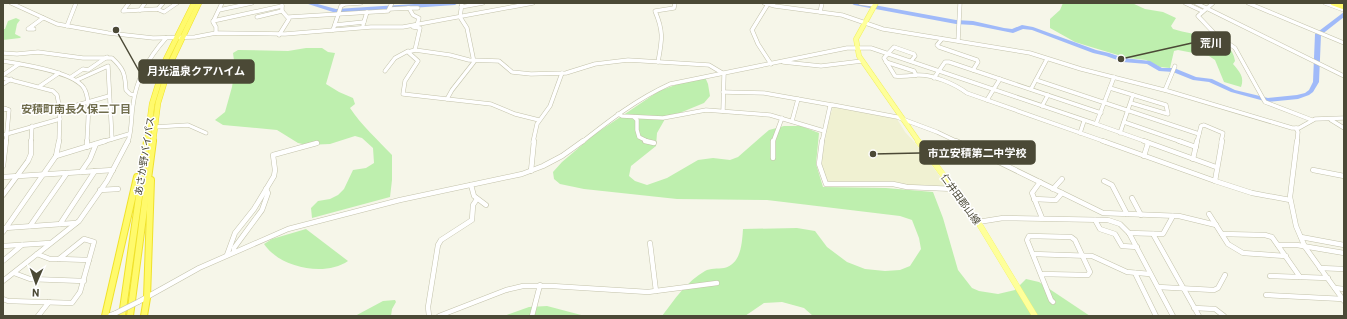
<svg xmlns="http://www.w3.org/2000/svg" width="1347" height="319" font-family="Barlow,'Noto Sans JP',sans-serif">
<style>
.education{fill:#f0f1d2}
.green{fill:#beefae}
.lines{fill:none;stroke-linecap:round;stroke-linejoin:round}
.river{fill:#a0baf9;fill-rule:evenodd}
.minor-far1-casing{stroke:#c3c2aa;stroke-width:4.5}
.minor-casing{stroke:#c3c2aa;stroke-width:5.5}
.major-far1-casing{stroke:#f2f15c;stroke-width:5.5}
.major-casing{stroke:#f2f15c;stroke-width:6}
.highway-far1-casing{stroke:#f0e22a;stroke-width:6}
.highway-casing{stroke:#f0e22a;stroke-width:8}
.minor-far1{stroke:#fff;stroke-width:3.5}
.minor{stroke:#fff;stroke-width:4.5}
.major-far1{stroke:#feff9a;stroke-width:4.5}
.major{stroke:#feff9a;stroke-width:5.5}
.highway-far1{stroke:#fffa6c;stroke-width:5}
.highway{stroke:#fffa6c;stroke-width:6}
.minor-bridge-casing{stroke:#c3c2aa;stroke-width:5.5;stroke-linecap:butt}
.minor-bridge{stroke:#fff;stroke-width:4.5}
.labels{text-anchor:middle;stroke-width:3;stroke-linejoin:round;paint-order:stroke}
.street-label{font-size:10px;fill:#4b4936;stroke:#fff}
.neighbourhood-label{font-size:11px;font-weight:bold;fill:#6f6c4c;stroke:#fff}
.leader{fill:none;stroke:#4b4936;stroke-width:1.5}
.callout-dot{fill:#4b4936;stroke:#fff;stroke-width:1.5}
.callout{fill:#4b4936;stroke:#4b4936;stroke-width:1.5}
.callout-label{font-size:11px;text-anchor:middle;font-weight:bold;fill:#fff}
</style>
<rect width="100%" height="100%" fill="#f6f6e9"/>
<polygon class="education" points="833,107 897,119 905,132 916,144 947,186 827,183 821,164 828,123"/>
<g class="green">
<path d="M1063,3H1132L1145,9L1163,12L1176,18L1171,26L1173,29C1196,37 1231,33 1235,61L1233,64C1239,71 1245,77 1241,87L1224,82L1215,60L1209,56L1178,50L1174,51L1170,68L1160,67L1146,60L1128,58L1091,47L1075,42L1050,28V19L1060,10Z"/>
<polygon points="16,18 20,20 17,24 15,34 21,37 20,38 3,40 3,29 5,29 8,21"/>
<path d="M306,48H322L328,52L335,53L326,84L339,92L353,98L355,104L350,108C362,126 377,139 392,155V180L390,197L312,218L311,208L318,201L330,199L338,195L344,189L353,170L366,168L374,163L373,148L362,138L355,136L330,144L307,145L298,143L277,130L223,125L215,120L225,112L232,87L235,68L233,53L238,50L288,51Z"/>
<path d="M697,77H705L708,84L710,96L704,103L665,119L657,133L656,146L631,166L629,176L635,181L647,185L667,178L698,160L713,158L730,160L738,157L769,130L784,126H801L819,133L816,164L823,187L886,188L933,192L943,218L958,270L972,288L979,291L998,294L1015,290L1026,279L1039,282L1090,316H813L804,308L782,302L764,303L745,316H662C674,300 687,281 705,271C710,268 718,269 724,268C741,264 742,244 743,229L797,228L815,231L827,247L847,262L865,269L885,271L900,270L910,266L921,249L919,238L912,220L900,216L767,200L677,199L584,189L560,184L554,179L553,172L562,162L595,134L659,91Z"/>
<path d="M306,229L348,261C325,277 280,268 264,244L272,239Z"/>
<polygon points="395,300 396,302 392,309 391,316 355,316 383,301"/>
<polygon points="547,306 585,316 504,316 529,307"/>
</g>
<g class="lines">
<g class="river">
<polygon points="305,3 314,3 336,9 430,3 458,3 455,5 336,13"/>
<polygon points="851,3 863,3 956,20 973,21 1004,28 1012,29 1022,25 1033,27 1096,50 1109,53 1124,58 1150,61 1162,68 1174,68 1196,77 1212,79 1235,90 1268,98 1297,95 1305,93 1309,90 1313,82 1315,34 1344,12 1344,17 1321,35 1319,82 1313,92 1309,95 1298,99 1268,102 1231,92 1209,82 1193,80 1173,72 1159,71 1147,64 1123,62 1106,56 1093,53 1032,30 1023,29 1013,33 973,25 956,24 854,5"/>
</g>
<g class="minor-far1-casing">
<g id="minor-far1">
<polyline points="11,3 57,24 108,33 153,38 195,37 216,33 285,34 371,27 403,27 533,3"/>
<polyline points="129,3 123,11 157,9 164,12 177,3"/>
<polyline points="764,3 775,6 842,15 883,29 1030,53 1081,69 1168,91 1292,128 1299,128 1315,119 1344,118"/>
<polyline points="860,3 875,5"/>
<polyline points="1185,3 1202,11"/>
<polyline points="1196,3 1344,76"/>
<polyline points="1213,3 1198,16 1215,34 1235,48 1265,102 1312,120"/>
<polyline points="1248,3 1344,43"/>
<polyline points="1325,3 1344,10"/>
<polyline points="768,4 752,30 758,44 771,64"/>
<polyline points="461,7 483,3"/>
<polyline points="408,8 418,8"/>
<polyline points="158,9 163,3"/>
<polyline points="390,9 409,8 413,15 419,18 417,25"/>
<polyline points="140,10 145,3"/>
<polyline points="219,10 252,3"/>
<polyline points="820,12 822,3"/>
<polyline points="257,17 282,11"/>
<polyline points="289,17 388,11 392,3"/>
<polyline points="213,21 282,6"/>
<polyline points="335,25 364,22"/>
<polyline points="363,25 367,12"/>
<polyline points="67,26 76,3"/>
<polyline points="413,27 420,28 415,50 450,55 469,60 499,61 512,72 531,74 566,73 595,64 628,60 709,65 724,74 723,111"/>
<polyline points="34,29 28,29 43,18"/>
<polyline points="333,30 341,6 345,4 361,3"/>
<polyline points="216,33 216,27 213,22 222,3"/>
<polyline points="279,35 289,19 282,11 282,5"/>
<polyline points="942,39 937,45 939,47 977,60 978,62 973,70"/>
<polyline points="958,41 960,3"/>
<polyline points="415,50 408,52 418,61 405,81 403,94 491,104 515,114 539,120"/>
<path d="M3,53L17,54L38,52L83,58H112C124,69 125,74 126,90L130,94L134,95"/>
<path d="M3,61C21,64 78,72 85,90C91,103 87,128 87,142"/>
<path d="M911,61L915,56L914,54L894,47L884,58L895,76C903,77 909,76 917,75C932,74 955,84 967,93L1106,142"/>
<path d="M658,62C662,40 664,32 655,11L674,8L675,3"/>
<polyline points="783,62 821,66 862,61"/>
<polyline points="886,62 914,71 916,75"/>
<polyline points="385,71 395,58 408,51"/>
<polyline points="3,75 19,64"/>
<polyline points="71,77 83,69 88,70 107,57"/>
<polyline points="3,78 53,91 57,95 60,110 59,142"/>
<polyline points="934,78 945,62 949,62 1101,113"/>
<polyline points="77,80 108,66 112,139"/>
<polyline points="1036,80 1199,134"/>
<polyline points="3,84 11,79"/>
<polyline points="40,86 59,73"/>
<polyline points="1110,88 1166,105 1168,114 1131,103"/>
<polyline points="1031,89 1047,59"/>
<polyline points="1165,90 1175,66"/>
<polyline points="723,92 764,93 832,105"/>
<polyline points="447,99 452,90 474,62 467,28 460,17 462,3"/>
<polyline points="987,100 1000,79"/>
<polyline points="1042,106 1048,95"/>
<polyline points="3,108 6,109 3,110"/>
<polyline points="60,110 109,96"/>
<polyline points="618,114 622,116 663,118 706,110 770,115 824,131"/>
<polyline points="634,117 637,120 637,130 639,137 649,142"/>
<polyline points="1331,120 1344,128"/>
<polyline points="792,121 798,99"/>
<polyline points="1124,122 1182,142"/>
<polyline points="1096,124 1147,142"/>
<polyline points="154,127 188,125 206,133"/>
<polyline points="1296,128 1298,132 1297,142"/>
<polyline points="1080,133 1084,121"/>
<polyline points="1120,133 1133,95"/>
<polyline points="3,135 60,119"/>
<polyline points="6,142 9,110 6,109"/>
<polyline points="31,142 32,126"/>
<polyline points="102,142 129,134"/>
<path d="M128,142C132,130 131,117 133,105C136,79 149,57 166,38"/>
<polyline points="533,142 537,124 550,106 562,73"/>
<path d="M582,142C610,120 637,99 670,84L847,48H871L1096,124L1114,77"/>
<polyline points="773,142 782,118"/>
<polyline points="822,142 830,106 833,105 897,117 937,132 958,142"/>
<polyline points="1197,142 1201,126 1204,125 1223,133 1221,142"/>
</g>
</g>
<g class="minor-casing">
<g id="minor">
<polyline points="645,141 654,143"/>
<polyline points="822,141 819,164 826,184 893,184 907,187 954,189"/>
<polyline points="956,141 1103,213 1179,216 1216,225"/>
<polyline points="1103,141 1215,181 1222,141"/>
<polyline points="1144,141 1216,167"/>
<polyline points="1179,141 1196,147"/>
<polyline points="1297,141 1290,197 1296,226 1305,247 1344,301"/>
<polyline points="87,147 87,141"/>
<polyline points="56,156 105,141"/>
<polyline points="1144,156 1148,143"/>
<polyline points="773,158 773,141"/>
<polyline points="1193,159 1197,141"/>
<polyline points="3,166 6,141"/>
<polyline points="1313,170 1344,176"/>
<polyline points="531,171 534,141"/>
<polyline points="81,172 90,159 96,144"/>
<polyline points="3,177 113,170"/>
<polyline points="1104,181 1112,185 1127,214"/>
<polyline points="1215,181 1252,193 1290,200"/>
<polyline points="1040,182 1032,193 1042,218"/>
<polyline points="471,185 474,196 486,205"/>
<polyline points="1053,189 1062,179"/>
<polyline points="100,190 118,189"/>
<polyline points="3,195 28,161 31,154 31,141"/>
<polyline points="1132,198 1141,215"/>
<polyline points="1034,199 1056,200 1062,193"/>
<polyline points="1209,214 1228,244 1243,253 1286,256"/>
<polyline points="1095,220 1100,229 1115,234 1122,246 1137,247"/>
<polyline points="978,222 1003,218 1108,220 1120,224 1129,233 1173,316"/>
<polyline points="60,224 95,171"/>
<polyline points="30,226 67,173"/>
<polyline points="5,228 76,223"/>
<polyline points="3,232 56,156 59,141"/>
<polyline points="1129,233 1163,234 1173,216"/>
<polyline points="1153,234 1199,316"/>
<polyline points="1222,234 1265,235 1272,237 1300,277"/>
<polyline points="1301,237 1344,245"/>
<polyline points="650,243 656,291"/>
<polyline points="1278,245 1297,245 1344,253"/>
<polyline points="3,246 50,243"/>
<polyline points="234,252 234,248 262,210 268,193 266,189"/>
<polyline points="1033,254 1092,256 1127,272 1150,274"/>
<polyline points="227,255 235,233 254,209 274,176 275,170 273,155 317,143"/>
<polyline points="59,259 89,260"/>
<polyline points="3,261 22,245"/>
<polyline points="1320,268 1344,269"/>
<polyline points="14,273 30,279 84,281"/>
<polyline points="1135,273 1156,316"/>
<polyline points="1041,274 1088,275 1090,272 1075,240 1071,237 1029,236 1027,240 1051,300 1053,302"/>
<polyline points="1270,276 1328,278"/>
<polyline points="3,281 79,221 107,181 128,141"/>
<polyline points="1158,287 1214,290 1218,288 1225,275"/>
<polyline points="1335,288 1344,289"/>
<polyline points="1266,295 1343,299"/>
<polyline points="3,299 8,301 72,303 80,292 94,242 84,239 59,259 50,259 37,254"/>
<polyline points="138,302 199,268 288,229 400,200 522,174 543,166 562,156 583,141"/>
<polyline points="1194,308 1215,309 1224,316"/>
<polyline points="38,316 49,302"/>
<polyline points="108,316 116,313"/>
<polyline points="429,316 428,307 438,245 441,240 472,220 473,205 477,199"/>
<polyline points="439,316 506,290 523,286 552,286 648,292 717,283"/>
<polyline points="532,316 540,285"/>
</g>
</g>
<g class="major-far1-casing">
<polyline id="major-far1" points="876,3 856,39 859,56 919,142"/>
</g>
<g class="major-casing">
<polyline id="major" points="918,141 978,222 1035,316"/>
</g>
<g class="highway-far1-casing">
<g id="highway-far1">
<polyline points="1333,3 1344,7"/>
<polyline points="147,142 152,104 166,59 194,3"/>
<polyline points="153,142 158,103 170,64 199,3"/>
</g>
</g>
<g class="highway-casing">
<g id="highway">
<polyline points="105,316 137,177"/>
<polyline points="122,316 147,141"/>
<polyline points="130,316 153,141"/>
<polyline points="144,316 147,298 151,180"/>
</g>
</g>
<use href="#minor-far1" class="minor-far1"/>
<use href="#minor" class="minor"/>
<use href="#major-far1" class="major-far1"/>
<use href="#major" class="major"/>
<use href="#highway-far1" class="highway-far1"/>
<use href="#highway" class="highway"/>
<g class="minor-bridge-casing">
<polyline id="minor-bridge" points="116,313 138,302"/>
</g>
<use href="#minor-bridge" class="minor-bridge"/>
</g>
<g class="labels">
<g class="street-label">
<text transform="translate(144 156) rotate(-81)" y="4">あさか野バイパス</text>
<text transform="translate(961 199) rotate(54)" y="4">仁井田郡山線</text>
</g>
<g class="neighbourhood-label">
<text x="76" y="113">安積町南長久保二丁目</text>
</g>
</g>
<path class="leader" d="M1121 59L1192 43M116 30L139 71M873 154L920 153"/>
<g class="callout-dot">
<circle cx="1121" cy="59" r="4"/>
<circle cx="116" cy="30" r="4"/>
<circle cx="873" cy="154" r="4"/>
</g>
<g class="callout">
<rect x="1192" y="32" width="38" height="23" rx="4"/>
<rect x="139" y="60" width="115" height="23" rx="4"/>
<rect x="920" y="141" width="115" height="23" rx="4"/>
</g>
<g class="callout-label">
<text x="1211" y="47">荒川</text>
<text x="196" y="75">月光温泉クアハイム</text>
<text x="977" y="157">市立安積第二中学校</text>
</g>
<rect width="1347" height="319" fill="none" stroke="#4b4936" stroke-width="8"/>
<g transform="translate(36 283) rotate(182)" stroke="#ffffff" stroke-width="3" paint-order="stroke">
<path d="M0-3L7 15L0 10L-7 15Z" fill="#4b4936"/>
<text y="-6" font-size="11" font-weight="bold" text-anchor="middle" fill="#4b4936">N</text>
</g>
</svg>
